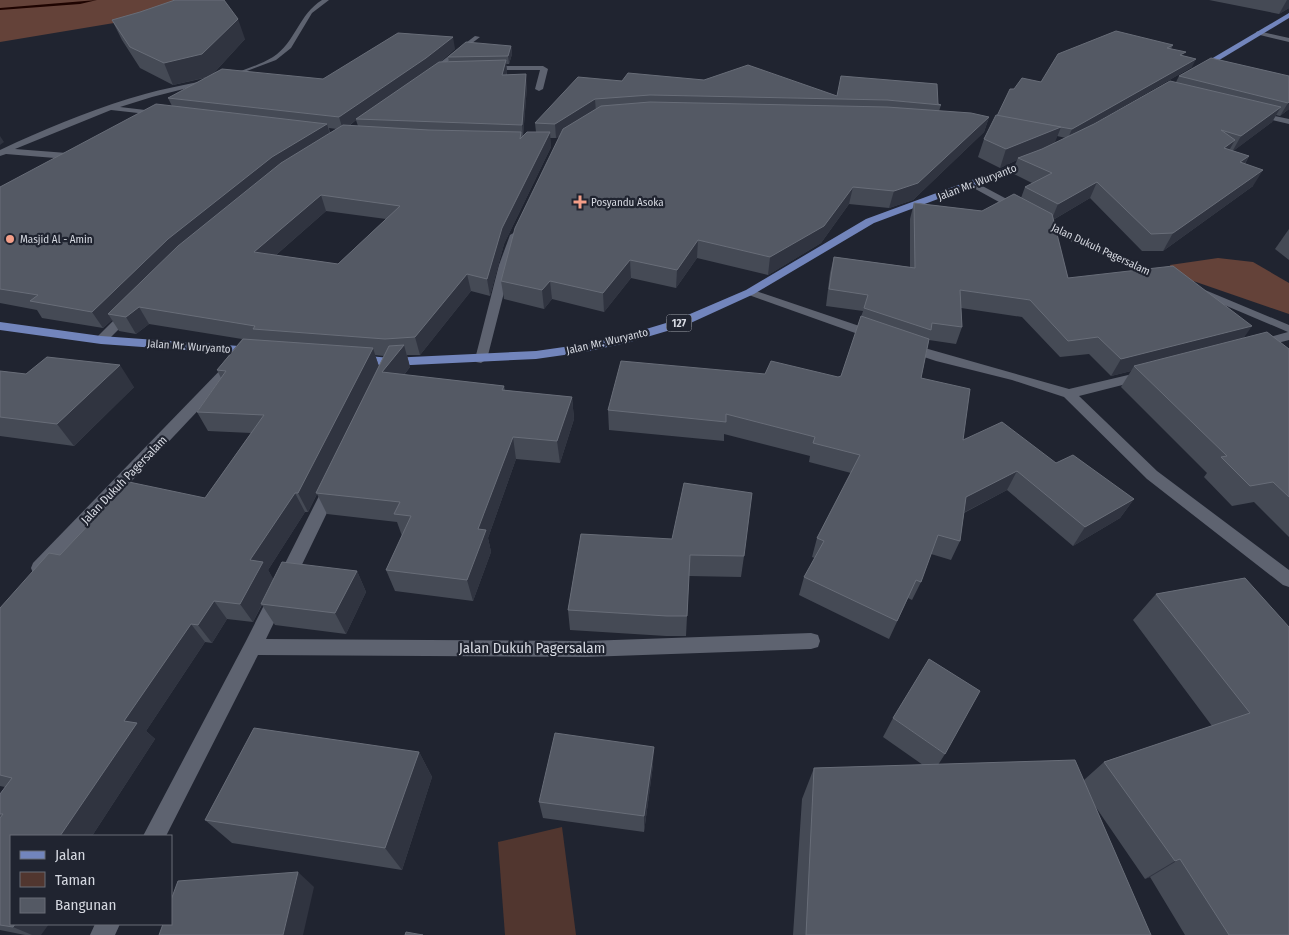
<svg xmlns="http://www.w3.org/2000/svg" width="1289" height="935" font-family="'Fira Sans Condensed',sans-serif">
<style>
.green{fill:#51362f}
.forest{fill:#644239}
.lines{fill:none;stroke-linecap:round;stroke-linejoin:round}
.stream{fill:#1e0401;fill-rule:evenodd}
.minor{fill:#5e6370;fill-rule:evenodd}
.major{fill:#7285bc;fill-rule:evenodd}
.wall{fill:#454a55;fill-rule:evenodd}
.shaded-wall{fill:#303440}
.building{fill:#545964;stroke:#686d78;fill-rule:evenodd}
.poi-dot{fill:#f49e88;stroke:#202430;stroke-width:2}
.labels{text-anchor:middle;stroke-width:4.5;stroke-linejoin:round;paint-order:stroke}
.far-street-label{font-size:11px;fill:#d5d8e0;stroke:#202430}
.far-poi-label{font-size:11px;fill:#d5d8e0;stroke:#202430;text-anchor:start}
.shield{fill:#202430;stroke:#9fa2ab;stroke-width:1}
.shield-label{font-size:11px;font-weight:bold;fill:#d5d8e0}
.street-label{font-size:12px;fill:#d5d8e0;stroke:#202430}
.near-street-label{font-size:15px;fill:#d5d8e0;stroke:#202430}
</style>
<rect width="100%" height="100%" fill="#202430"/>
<polygon class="green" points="562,827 576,935 505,935 498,842"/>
<g class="forest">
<polygon points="0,0 220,0 120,22 0,42"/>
<polygon points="1218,258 1253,262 1289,283 1289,314 1173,274 1170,265"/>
</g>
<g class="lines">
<polygon class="stream" points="97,0 80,4 0,10 0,8"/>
<g class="minor">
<path d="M322,0H329L312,13L291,48L276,60L231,77L152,97L120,107L162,112L166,114L165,116L111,110L15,149L67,153L81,151L85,154L84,156L67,159L6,154L0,156V150L17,142C58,124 101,106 145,94C185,83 237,78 273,57C295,43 299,14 322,0Z"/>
<polygon points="1258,31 1289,38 1289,42 1256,34 1256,32"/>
<polygon points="475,36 480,37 446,63 434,77 428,77 428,73 442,61"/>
<polygon points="484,66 543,66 548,69 543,89 539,91 535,89 540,70 487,70 483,68"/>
<polygon points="1252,111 1289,119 1289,124 1252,115"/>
<polygon points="973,181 1076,236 1166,275 1168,277 1162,280 1158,279 1068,240 970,186 970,182"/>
<polygon points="515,232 520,235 511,265 487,359 481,363 476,362 475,359 499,265 510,235"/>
<polygon points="1193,285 1289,325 1289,340 1259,348 1255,347 1253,344 1255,341 1288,332 1189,290 1187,288"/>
<polygon points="750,289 880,333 882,336 876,340 872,339 746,294 744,292"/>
<polygon points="130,307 136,311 134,314 105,343 97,343 95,340 97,337 126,308"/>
<polygon points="907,343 1069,389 1145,371 1150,372 1152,375 1150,378 1079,396 1157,471 1289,570 1289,587 1283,585 1147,479 1064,397 1012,380 936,361 903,350 901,347"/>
<polygon points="234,360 239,361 240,364 239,367 45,573 39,575 33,573 31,568 33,563 229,361"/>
<polygon points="331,482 336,484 339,488 266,639 586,641 811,633 818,635 820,641 818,647 811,649 586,657 258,655 166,836 143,836 246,641 323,488 326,484"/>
<polygon points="95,924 120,924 115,935 90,935"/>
</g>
<g class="major">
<polygon points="1289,13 1289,18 1201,71 1194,69"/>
<polygon points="1034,157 1037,158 1037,162 874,223 754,294 684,326 630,342 585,352 536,359 390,366 358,363 352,359 358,355 390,358 536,351 585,344 623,336 676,320 746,290 866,219"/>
<polygon points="0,322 101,336 253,347 259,351 253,355 101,344 0,330"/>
</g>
</g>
<g class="wall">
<polygon points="1209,0 1289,0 1289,8 1279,14"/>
<path d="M112,20L245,39L212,75L323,79L455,49L440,62H449L448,57L511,46L512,54L509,64H506L507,72V75L527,86L523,136L536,132L535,123L622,81L837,96L938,104L941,105L939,111L989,117L984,132L913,200L889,208L849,204L821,243L768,275L697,258L676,288L631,278L604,312L552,299L544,309L504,299L501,281L560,136L556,138H550L551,147L504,244L490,296L471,291L420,355H407L410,367L404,375L504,386L505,391L572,397L574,419L560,463L516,459L488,538L491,552L473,601L395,591L386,570L402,536L397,522L327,514L317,494L308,512H305L268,570L273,579L357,571L366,592L346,634L275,625L262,605L253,622L227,619L212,643L205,642L146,731L155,739L92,836H11L41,935H25L0,930V794L5,787L0,786V608L60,555L205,498L251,433L208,431L197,412L221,378L217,370L242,339L149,324L136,334L119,331L112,320L103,328L42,318L37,310L0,303V187L172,106L168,98L209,77L173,85L140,68L122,40ZM356,120L358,126H349ZM329,128L337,129L330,133ZM326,211L386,219L338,264L276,255ZM375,355L384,356L379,366Z"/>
<path d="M1173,45L1171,49L1184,56L1192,67L1082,130L1176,82L1179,76H1289V109L1280,116L1276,115L1272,122L1233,151L1249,156L1245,164L1253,186L1163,251H1142L1090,198L1053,220L1068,278L1244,338L1289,349V537L1254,502L1232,506L1204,477L1207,473L1121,387L1131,371L1111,376L1089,354L1060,357L1022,317L961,308L962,327L956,344L929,340L921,378L963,440L1056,463L1134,499L1120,518L1073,546L1007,490L964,513L960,541L951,560L931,554L921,582L912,600L908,598L889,639L799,595L804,577L815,558L812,557L817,538L851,473L809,462L810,456L724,434V441L609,430L608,410L765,374L838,377L841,376L863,311L826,306L830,273L834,257L910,267V219L914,203L982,211L1021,198L1025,187L1032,183L1012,173L1017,160L1000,168L978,157L984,139L997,116L1014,89ZM1057,136L1066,138L1054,143Z"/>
<polygon points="1289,229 1289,260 1275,249"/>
<polygon points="0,371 134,387 74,446 0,436"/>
<polygon points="581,534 744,556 741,577 689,576 686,636 666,636 570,630 568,610"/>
<polygon points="1245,578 1289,935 1185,935 1150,877 1145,879 1095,806 1151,935 793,935 802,799 814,768 923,765 883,737 893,718 945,754 938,765 1084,780 1104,762 1212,726 1133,620 1156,594"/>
<polygon points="419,752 432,777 402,870 232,843 205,820"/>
<polygon points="653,765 644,832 543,818 539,802"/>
</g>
<g class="shaded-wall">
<polygon points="1287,0 1289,0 1289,8 1279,14"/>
<polygon points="238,19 245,39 211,76 173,85 164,63"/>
<polygon points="453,37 455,49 429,71 356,119 356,120 343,130 339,117"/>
<polygon points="511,46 512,54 509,64 508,56"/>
<polygon points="1196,59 1192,67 1068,138 1072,129"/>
<polygon points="506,60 507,72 504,86 502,75"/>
<polygon points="526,74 527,86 523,137 522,125"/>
<polygon points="595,99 596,113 556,138 555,124"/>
<polygon points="1289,102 1289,109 1280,116 1288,103"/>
<polygon points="1281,107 1272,122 1232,152 1241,136"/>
<polygon points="989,117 984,132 913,200 889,208 894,191"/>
<polygon points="327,124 331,138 108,314 112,320 103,328 92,312 168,239 272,157"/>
<polygon points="1061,127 1054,145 1018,158 1017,160 1000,168 1006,149"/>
<polygon points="550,132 551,147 504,244 490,296 487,279 502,228"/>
<polygon points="0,136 4,142 0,145"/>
<polygon points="1235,140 1226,156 1224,148"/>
<polygon points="1249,156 1240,172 1240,162"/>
<polygon points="1263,170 1253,186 1163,251 1173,233"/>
<polygon points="1097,182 1090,198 1051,221 1058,204"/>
<polygon points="853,187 849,204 821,243 768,275 770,257"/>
<polygon points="321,195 326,211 261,268 254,252"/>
<polygon points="698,240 697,258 676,288 677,270"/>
<polygon points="630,260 631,278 604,312 603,293"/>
<polygon points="467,274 471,291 420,355 415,337"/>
<polygon points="550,281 552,299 544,309 542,290"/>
<polygon points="139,307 149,324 136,334 126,317"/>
<polygon points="1252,326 1241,342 1134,366 1131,371 1111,376 1121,359"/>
<polygon points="404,345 410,367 389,394 382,372"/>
<polygon points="373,348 379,367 316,493 317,494 308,512 298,493"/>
<polygon points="120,365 134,387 74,446 57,424"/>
<polygon points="572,397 574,419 560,463 557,441"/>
<polygon points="513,437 516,459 488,538 491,552 473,601 467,580 478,529"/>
<polygon points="1017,471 1007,490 957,516 966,497"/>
<polygon points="295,493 305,512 268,570 274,580 253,622 240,604 250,560"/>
<polygon points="1134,499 1120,518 1073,546 1085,527"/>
<polygon points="357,571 366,592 346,634 335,613"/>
<polygon points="214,601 227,619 212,643 198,625"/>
<polygon points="191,624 205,642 146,731 155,739 92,836 60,836 124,721"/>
<polygon points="654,747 653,765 644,832 644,816"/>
<polygon points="419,752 432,777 402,870 385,848"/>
<polygon points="1180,859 1150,877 1145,879 1175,861"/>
<polygon points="298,872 314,887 303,935 283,935"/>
<polygon points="15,924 49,924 41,935 32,935 13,927"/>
</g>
<g class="building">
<polygon points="175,0 224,0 238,19 202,54 164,63 130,47 112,20 140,12"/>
<polygon points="1116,31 1173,45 1167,48 1186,52 1180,55 1196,59 1072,129 997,116 1010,89 1014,89 1022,78 1041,82 1058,54"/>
<polygon points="398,33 453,37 426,58 339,117 168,98 222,69 323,79"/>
<polygon points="466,42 511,46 508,56 448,57"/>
<polygon points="1211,58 1289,76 1289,102 1288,103 1179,76"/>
<polygon points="506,60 502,75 526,74 522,125 356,119 439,62"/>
<polygon points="748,65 837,96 841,76 937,84 938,104 941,105 887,100 650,95 595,99 555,124 535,123 578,77 622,81 628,73 704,80"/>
<polygon points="1170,81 1281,107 1241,136 1221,130 1235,140 1224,148 1249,156 1240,162 1263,170 1173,233 1151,234 1097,182 1058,204 1025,187 1052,173 1018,158 1042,149 1094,124"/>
<polygon points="650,102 887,107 971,113 989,117 918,183 894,191 853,187 824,226 770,257 698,240 677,270 630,260 603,293 550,281 542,290 501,281 515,228 563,129 601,106"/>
<polygon points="156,104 327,124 272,157 168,239 92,312 30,301 38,295 0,289 0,187"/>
<polygon points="996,115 1061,127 1006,149 984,139"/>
<path d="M343,125L429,130L521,132L520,139L527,132H550L502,228L487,279L467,274L415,337L385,339L253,329L255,326L139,307L126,317L108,314L178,246L281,163ZM321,195L400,206L338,264L254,252Z"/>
<polygon points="1014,194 1052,214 1068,278 1173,266 1252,326 1121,359 1098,337 1068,341 1030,300 960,290 962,327 932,323 931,330 864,308 868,295 829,289 834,257 915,268 914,203 982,211"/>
<polygon points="861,316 929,339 921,378 970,389 963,440 1002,422 1056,463 1073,455 1134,499 1085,527 1017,471 966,497 960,541 938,535 921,582 916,580 897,621 804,577 824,541 817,538 860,455 813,443 815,437 726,414 726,422 608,410 621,361 765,374 771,361 838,377 841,376"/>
<polygon points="1267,332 1289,349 1289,497 1273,482 1250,486 1221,457 1227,456 1134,366"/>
<polygon points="243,339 373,348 298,493 295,493 250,560 263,562 240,604 214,601 198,625 191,624 124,721 137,723 60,836 11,836 11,924 15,924 13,927 0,925 0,818 3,814 0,814 0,794 12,778 0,775 0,608 49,553 60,555 129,482 205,498 264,415 197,412 226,371 217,370"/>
<polygon points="404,345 382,372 504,386 502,390 572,397 557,441 513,437 478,529 486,530 467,580 386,570 411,516 394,514 400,502 316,493 389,346"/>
<polygon points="47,357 120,365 57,424 0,417 0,371 26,374"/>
<polygon points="684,483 752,493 744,556 690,555 687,616 667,616 568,610 581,534 672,539"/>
<polygon points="282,562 357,571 335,613 261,604"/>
<polygon points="1245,578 1289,627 1289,935 1229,935 1180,859 1175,861 1104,762 1250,713 1156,594"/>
<polygon points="929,659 980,691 945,754 893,718"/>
<polygon points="254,728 419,752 385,848 205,820"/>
<polygon points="555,733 654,747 644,816 539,802"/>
<polygon points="1075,760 1151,935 806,935 814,768"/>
<polygon points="298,872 283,935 159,935 163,924 171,924 171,900 178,881"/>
<polygon points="406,932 423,935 405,935"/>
</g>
<g class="poi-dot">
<path d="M577.5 194.5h5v5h5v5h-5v5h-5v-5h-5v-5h5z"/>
<circle cx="10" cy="239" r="5"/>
</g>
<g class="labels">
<g class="far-street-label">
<text transform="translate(977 182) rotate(-21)" y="4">Jalan Mr. Wuryanto</text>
<text transform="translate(1101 249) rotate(25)" y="4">Jalan Dukuh Pagersalam</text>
<text transform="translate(607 341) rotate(-13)" y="4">Jalan Mr. Wuryanto</text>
<text transform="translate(189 346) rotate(4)" y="4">Jalan Mr. Wuryanto</text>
</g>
<g class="far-poi-label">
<text x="591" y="206">Posyandu Asoka</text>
<text x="20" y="243">Masjid Al - Amin</text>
</g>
<rect class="shield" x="666.5" y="314.5" width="25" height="17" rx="4"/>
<g class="shield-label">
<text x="679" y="327">127</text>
</g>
<g class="street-label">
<text transform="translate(124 480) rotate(-46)" y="4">Jalan Dukuh Pagersalam</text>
</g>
<g class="near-street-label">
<text x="532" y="653">Jalan Dukuh Pagersalam</text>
</g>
</g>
<rect x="10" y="835" width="162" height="90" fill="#202430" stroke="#686c76"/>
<rect x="20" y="851" width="25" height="8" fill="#7285bc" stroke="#686c76"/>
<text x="55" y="860" font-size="15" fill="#d5d8e0">Jalan</text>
<rect x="20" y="872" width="25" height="15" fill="#51362f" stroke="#686c76"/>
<text x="55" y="885" font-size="15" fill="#d5d8e0">Taman</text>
<rect x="20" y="898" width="25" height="15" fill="#545964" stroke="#686c76"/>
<text x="55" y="910" font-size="15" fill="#d5d8e0">Bangunan</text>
</svg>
